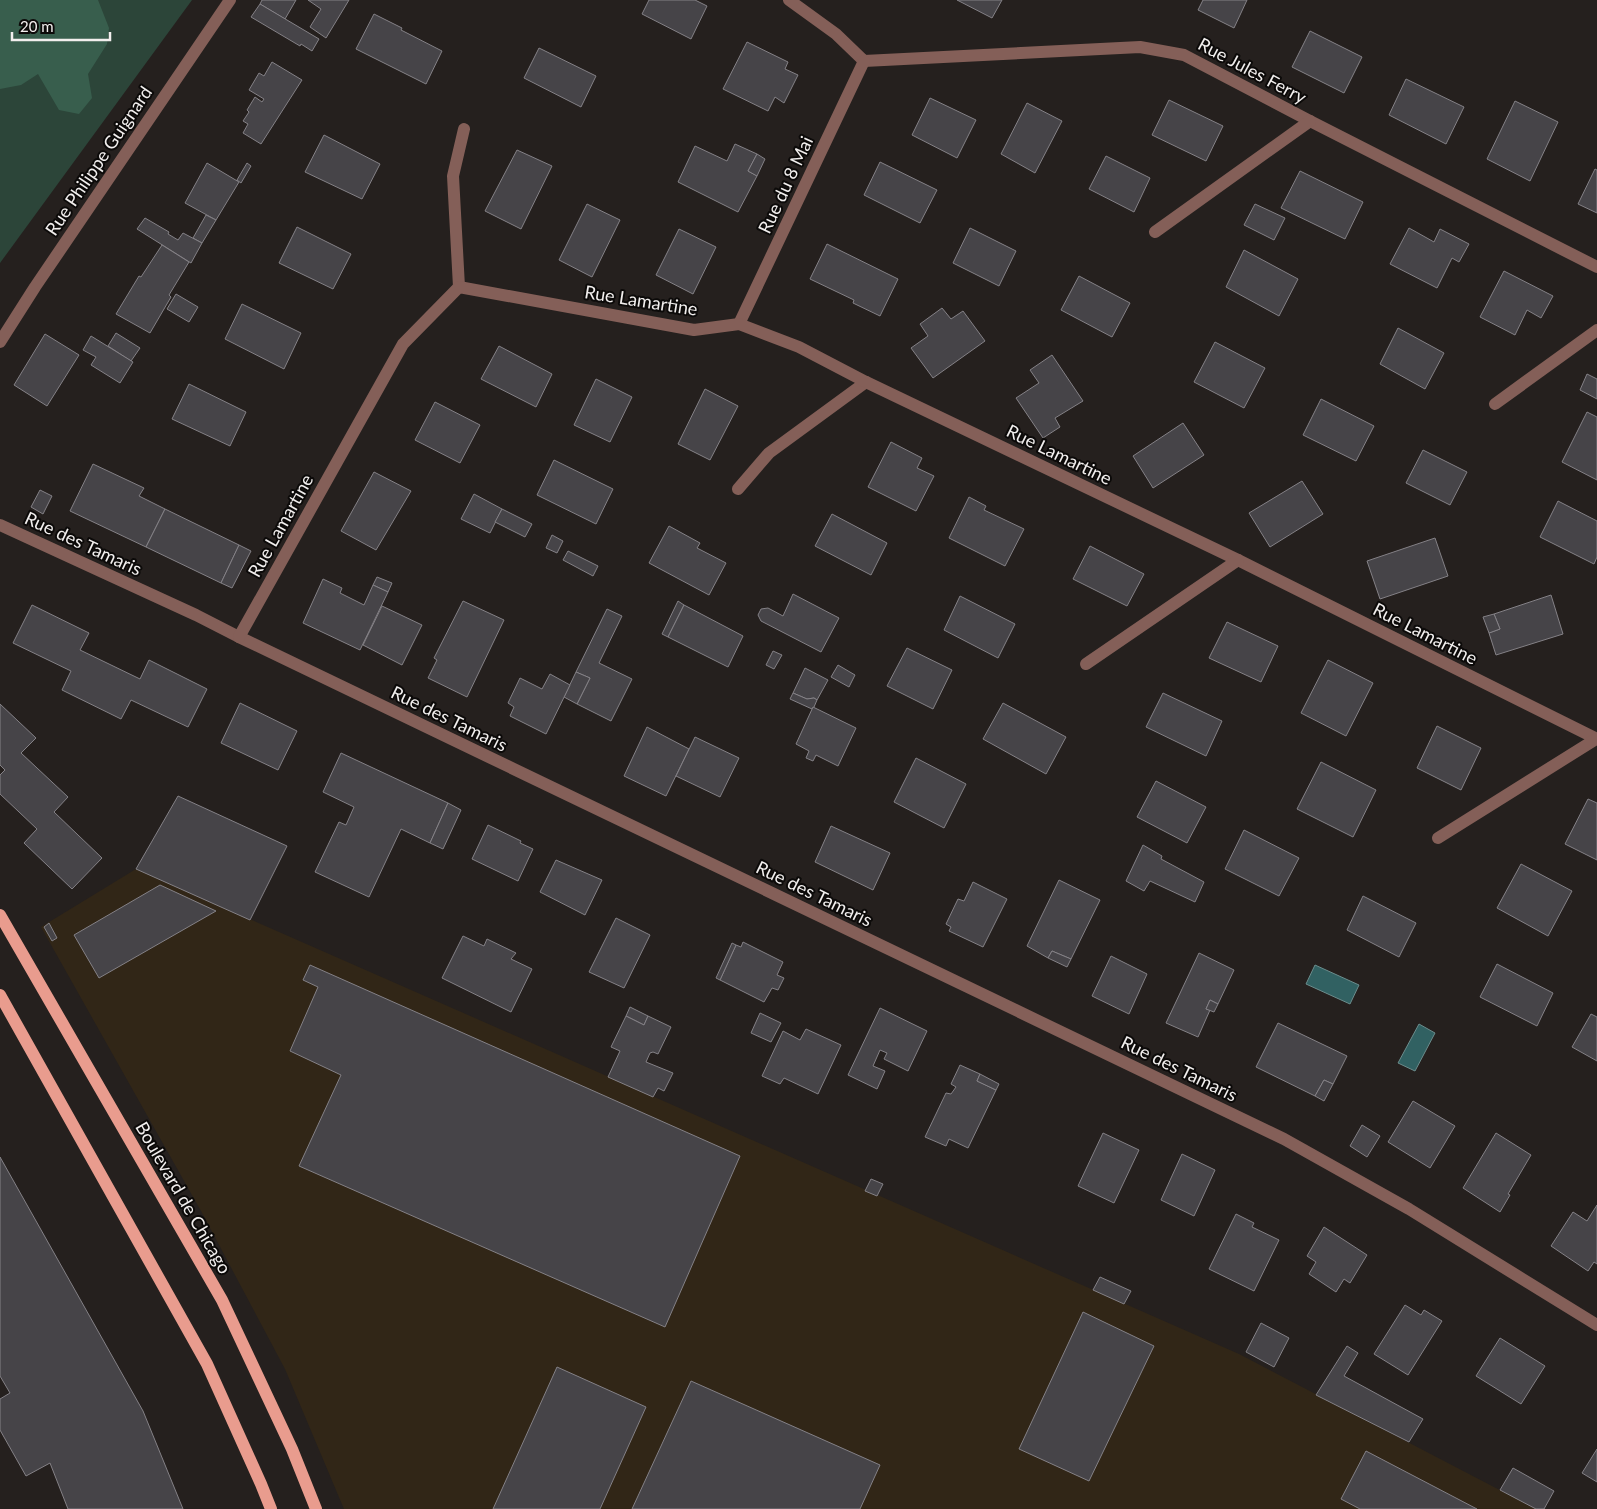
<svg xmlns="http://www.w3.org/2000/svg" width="1597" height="1509" font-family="Lato,sans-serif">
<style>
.industrial{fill:#312617}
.green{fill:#2c4539}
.forest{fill:#385e4d}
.water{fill:#316162;stroke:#6b8c8c}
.building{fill:#464448;stroke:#848186}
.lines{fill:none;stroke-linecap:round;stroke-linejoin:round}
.minor{stroke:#845f58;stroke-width:12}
.primary{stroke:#e99c8e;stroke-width:12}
.labels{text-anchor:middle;stroke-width:4;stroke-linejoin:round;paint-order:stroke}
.street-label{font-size:18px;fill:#f2efee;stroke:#0c0a09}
</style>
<rect width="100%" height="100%" fill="#25201e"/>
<polygon class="industrial" points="136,869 1239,1354 1536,1509 344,1509 285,1369 201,1211 41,927"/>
<polygon class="green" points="0,0 192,0 0,263"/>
<polygon class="forest" points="0,0 98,0 109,28 107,44 88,74 92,98 79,114 59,110 38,74 21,85 0,89"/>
<g class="water">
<polygon points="1315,965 1359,985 1350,1004 1306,984"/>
<polygon points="1419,1024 1435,1033 1415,1071 1398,1063"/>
</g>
<g class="building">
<polygon points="262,0 296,0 285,19 260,4"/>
<polygon points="308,0 349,0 326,38 310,27 321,9"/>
<polygon points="649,0 695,0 707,6 691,39 642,14"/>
<polygon points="957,0 1002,0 992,18"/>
<polygon points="1203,0 1247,0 1234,28 1198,10"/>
<polygon points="260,4 319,39 312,51 301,44 300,46 251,17"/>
<polygon points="374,14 402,28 401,30 442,51 426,84 356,49"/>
<polygon points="1310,31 1362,57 1344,93 1292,67"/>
<polygon points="747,42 788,62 785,69 798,75 784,103 775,97 768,111 723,89"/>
<polygon points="539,48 596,76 581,107 524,78"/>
<polygon points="272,62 302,80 261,144 243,133 248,124 243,121 249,112 247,110 255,97 262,102 264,99 249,90 259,73 264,76"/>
<polygon points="1406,79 1464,107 1446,144 1389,115"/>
<polygon points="930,98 976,120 957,158 912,135"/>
<polygon points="1169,100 1223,126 1206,161 1152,135"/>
<polygon points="1515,101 1558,122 1530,181 1487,159"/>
<polygon points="1027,103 1062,121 1035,173 1001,154"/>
<polygon points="324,135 380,164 362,199 305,172"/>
<polygon points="735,144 757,154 748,171 757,176 738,212 678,182 695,146 727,161"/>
<polygon points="517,150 552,166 521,229 485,211"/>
<polygon points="757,154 765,159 757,176 748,171"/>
<polygon points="1106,156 1150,178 1134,212 1089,189"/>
<polygon points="880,162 937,190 920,223 864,195"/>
<polygon points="207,163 239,182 216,220 185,203"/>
<polygon points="247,163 251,166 241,183 237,180"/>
<polygon points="1595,169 1597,170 1597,213 1578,204"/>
<polygon points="1300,171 1363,202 1345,239 1281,208"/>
<polygon points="587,204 620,220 592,277 559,260"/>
<polygon points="1255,204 1285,218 1274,240 1244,225"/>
<polygon points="206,215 216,220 202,243 193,238"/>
<polygon points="145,218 169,232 168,234 178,240 183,233 202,243 191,263 137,229"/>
<polygon points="297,227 351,254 333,289 279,263"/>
<polygon points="970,228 1016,251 999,286 953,263"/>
<polygon points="1409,228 1434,242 1440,229 1469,244 1459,262 1452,258 1437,288 1390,264"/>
<polygon points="679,229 716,247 693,294 656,275"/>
<polygon points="827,244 898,279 880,316 853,303 854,300 810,279"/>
<polygon points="162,245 189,262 169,295 171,297 150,333 116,314 139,276 141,277"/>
<polygon points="1244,250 1298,279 1279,316 1226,287"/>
<polygon points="1504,271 1553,296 1541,318 1527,310 1515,335 1480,317"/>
<polygon points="1079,276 1130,303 1112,337 1061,310"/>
<polygon points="176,294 198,307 189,322 167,309"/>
<polygon points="242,304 301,333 284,369 225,339"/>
<polygon points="942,308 951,319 963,311 985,341 933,378 911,348 928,336 920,324"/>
<polygon points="1398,328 1444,353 1425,389 1380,364"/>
<polygon points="116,333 140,348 131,361 108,346"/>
<polygon points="45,334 79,355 47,406 14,385"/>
<polygon points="91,336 133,362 120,383 91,365 96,357 83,350"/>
<polygon points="1215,342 1265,368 1244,408 1194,382"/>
<polygon points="499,346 552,374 536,407 481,379"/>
<polygon points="1052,355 1083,401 1055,418 1060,427 1043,438 1016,398 1039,383 1030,370"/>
<polygon points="1587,374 1597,379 1597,399 1580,390"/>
<polygon points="596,379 632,397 610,442 574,425"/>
<polygon points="189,384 246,412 230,446 172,419"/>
<polygon points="705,389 738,406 710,460 678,444"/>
<polygon points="1321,399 1374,426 1356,461 1303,435"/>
<polygon points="435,402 480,425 460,463 415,440"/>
<polygon points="1587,412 1597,417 1597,480 1562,462"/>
<polygon points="1183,423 1204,455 1153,488 1133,456"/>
<polygon points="891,442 922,458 917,468 934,476 916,511 868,487"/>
<polygon points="1423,450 1467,472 1450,505 1406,483"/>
<polygon points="554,460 613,489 596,524 537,495"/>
<polygon points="93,464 144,488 139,496 165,509 146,547 70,511"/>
<polygon points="374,472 411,491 376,550 341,531"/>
<polygon points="1302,481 1323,514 1270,547 1249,513"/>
<polygon points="40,490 52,496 43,514 31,507"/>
<polygon points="474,494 502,509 490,533 461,519"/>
<polygon points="969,497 986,506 984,510 1024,529 1005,566 949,538"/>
<polygon points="1558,501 1597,521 1597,557 1594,564 1540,537"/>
<polygon points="165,509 239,545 221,583 146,547"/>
<polygon points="502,509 532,524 525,537 495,522"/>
<polygon points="832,514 887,543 871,575 815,546"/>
<polygon points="669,526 700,543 697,548 726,563 709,595 649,563"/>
<polygon points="552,535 563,541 557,553 546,548"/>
<polygon points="1435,538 1448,576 1380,599 1367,561"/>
<polygon points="239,545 251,551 232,588 221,583"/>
<polygon points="1090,546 1144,574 1127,606 1073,579"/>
<polygon points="568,551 598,566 593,576 563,560"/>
<polygon points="377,577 392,583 388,592 373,585"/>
<polygon points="323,579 342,588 340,593 364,605 373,585 388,592 360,650 303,623"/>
<polygon points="793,594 839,618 821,652 761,621 758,615 761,609 768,608 783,616"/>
<polygon points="1551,595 1563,634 1496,655 1489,633 1500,629 1494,614"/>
<polygon points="960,596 1015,624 998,658 944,630"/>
<polygon points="463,601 504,620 467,697 428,678 437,660 434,658"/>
<polygon points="678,601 684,605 668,637 662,634"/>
<polygon points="32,605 89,633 80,650 140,679 149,660 207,689 188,727 131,700 121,719 62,690 71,671 13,643"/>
<polygon points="684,605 743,636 728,667 668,637"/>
<polygon points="382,606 422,625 402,665 363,645"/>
<polygon points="607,609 622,616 599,663 632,679 611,721 577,704 590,678 576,672"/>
<polygon points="1494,614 1500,629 1489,633 1483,617"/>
<polygon points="1227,622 1278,646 1261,682 1209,658"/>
<polygon points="907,648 952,670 933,709 887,686"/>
<polygon points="773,651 782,655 774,669 766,665"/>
<polygon points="1328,660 1373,683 1346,736 1301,713"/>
<polygon points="838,665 855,675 849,687 831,677"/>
<polygon points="805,668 828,680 817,700 814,698 807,699 793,693"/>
<polygon points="576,672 590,678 577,704 564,697"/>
<polygon points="550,674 570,685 546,734 510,716 514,707 508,703 520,678 542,689"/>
<polygon points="793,693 807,699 814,698 817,700 814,707 812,709 790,699"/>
<polygon points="1163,693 1222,721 1206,756 1146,727"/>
<polygon points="240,703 297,731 278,770 221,743"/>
<polygon points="1003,703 1066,737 1046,774 983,739"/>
<polygon points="0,704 36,738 21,753 68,797 54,812 102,858 72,889 24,843 37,829 0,794 0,775 5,770 0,765"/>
<polygon points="813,707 856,728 838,766 816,755 813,761 806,758 809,751 796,744"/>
<polygon points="1437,726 1481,748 1461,790 1417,768"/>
<polygon points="647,727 689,749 666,796 624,776"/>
<polygon points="695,737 739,758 720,797 676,776"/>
<polygon points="341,753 448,803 430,843 401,829 369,897 315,872 339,822 346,825 354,807 323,792"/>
<polygon points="916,758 966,784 944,828 894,802"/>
<polygon points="1321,762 1376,790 1353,837 1297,809"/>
<polygon points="1156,781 1206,807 1187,843 1137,817"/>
<polygon points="178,796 287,846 250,920 136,869"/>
<polygon points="1588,799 1597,803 1597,860 1565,844"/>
<polygon points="448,803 461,810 443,849 430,843"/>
<polygon points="488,825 521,841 520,843 533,849 518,881 472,859"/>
<polygon points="831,826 890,853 873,890 815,862"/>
<polygon points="1244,830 1299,858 1279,896 1225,869"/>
<polygon points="1143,845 1162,856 1161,859 1204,882 1195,902 1150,881 1144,891 1126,881"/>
<polygon points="556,860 602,880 585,915 540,892"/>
<polygon points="1521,864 1572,891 1548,936 1497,908"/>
<polygon points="1059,880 1100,900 1071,959 1052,951 1048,958 1027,946"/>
<polygon points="973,882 1007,899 983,947 949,931 951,927 946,924 958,899 964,901"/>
<polygon points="160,885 216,911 99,978 74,935"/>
<polygon points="1363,896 1416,923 1399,957 1347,930"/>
<polygon points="616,918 650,935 624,988 589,972"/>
<polygon points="49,923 57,938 52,941 44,927"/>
<polygon points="463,936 484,946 487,939 516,953 511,959 532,969 511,1012 442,978"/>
<polygon points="743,942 783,962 777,975 784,978 778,990 772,988 764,1002 720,980 736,945 741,947"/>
<polygon points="732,943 736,945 720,980 716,978"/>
<polygon points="1052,951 1071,959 1067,967 1048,958"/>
<polygon points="1199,953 1234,970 1218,1004 1210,1000 1206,1009 1210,1010 1198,1037 1166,1023"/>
<polygon points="1111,956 1147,974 1129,1014 1092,996"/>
<polygon points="1497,964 1553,993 1537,1026 1480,997"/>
<polygon points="310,965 740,1156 665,1327 299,1166 341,1075 290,1051 318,987 303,980"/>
<polygon points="1210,1000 1218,1004 1214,1012 1206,1009"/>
<polygon points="630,1007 648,1016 644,1025 626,1016"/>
<polygon points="880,1008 927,1031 908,1071 884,1059 887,1053 880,1050 873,1066 885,1071 877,1089 848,1075"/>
<polygon points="760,1013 781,1023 771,1042 751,1033"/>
<polygon points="1591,1014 1597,1017 1597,1061 1572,1047"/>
<polygon points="626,1016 644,1025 648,1016 671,1027 658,1054 653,1052 650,1053 646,1062 673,1073 664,1091 658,1088 653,1097 608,1077 620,1051 611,1047"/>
<polygon points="1278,1023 1347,1056 1333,1084 1324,1080 1315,1096 1256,1067"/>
<polygon points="806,1029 841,1045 818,1094 784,1078 780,1084 762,1076 783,1031 800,1040"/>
<polygon points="960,1065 980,1074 977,1081 996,1090 968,1148 949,1139 946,1146 925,1137 946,1093 951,1094 956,1087 951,1084"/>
<polygon points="980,1074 999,1084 996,1090 977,1081"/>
<polygon points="1324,1080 1333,1084 1324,1101 1315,1096"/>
<polygon points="1413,1101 1455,1126 1430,1168 1388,1142"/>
<polygon points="1362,1125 1380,1136 1367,1157 1350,1146"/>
<polygon points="1103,1133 1139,1150 1114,1203 1078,1186"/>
<polygon points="1496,1133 1531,1155 1508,1194 1510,1195 1500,1212 1463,1188"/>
<polygon points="1182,1154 1215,1170 1194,1216 1161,1200"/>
<polygon points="0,1157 143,1411 183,1509 68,1509 50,1463 26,1476 0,1430 0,1399 10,1393 0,1376"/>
<polygon points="871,1179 883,1184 877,1196 865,1191"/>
<polygon points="1597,1205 1597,1264 1594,1262 1588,1271 1551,1246 1573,1212 1587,1221"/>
<polygon points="1236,1214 1254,1223 1252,1227 1279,1240 1254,1291 1209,1269"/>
<polygon points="1324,1227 1367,1255 1350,1283 1344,1279 1336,1292 1309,1274 1316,1262 1307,1256"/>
<polygon points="1100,1277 1131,1291 1124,1304 1093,1290"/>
<polygon points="1405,1305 1421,1315 1424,1310 1442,1321 1408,1375 1374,1354"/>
<polygon points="1083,1312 1154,1346 1089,1481 1019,1449"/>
<polygon points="1261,1323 1289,1338 1274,1367 1246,1352"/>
<polygon points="1500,1338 1545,1366 1521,1404 1476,1376"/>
<polygon points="1347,1346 1358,1353 1344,1376 1423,1419 1409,1442 1316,1395"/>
<polygon points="557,1367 646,1407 600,1509 493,1509"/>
<polygon points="691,1381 880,1465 860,1509 632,1509"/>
<polygon points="1597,1449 1597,1482 1582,1473"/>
<polygon points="1366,1451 1477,1509 1360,1509 1341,1499"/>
<polygon points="1513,1468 1554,1491 1544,1509 1536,1509 1500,1490"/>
</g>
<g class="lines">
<g class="minor">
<polyline points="789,0 836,34 864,61 1140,47 1184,55 1310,121 1597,267"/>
<polyline points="1155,232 1310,121"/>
<polyline points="459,287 453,176 464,129"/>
<polyline points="739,324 864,61"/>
<polyline points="0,342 35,287 230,0"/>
<polyline points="1495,404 1597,330"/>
<polyline points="738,489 769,453 866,382"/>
<polyline points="0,525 196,615 239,637 1284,1139 1409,1209 1597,1325"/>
<polyline points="239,637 403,344 459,287 694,330 739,324 799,347 866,382 1238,560 1597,739"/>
<polyline points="1086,664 1238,560"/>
<polyline points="1438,838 1596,739"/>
</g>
<g class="primary">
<polyline points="0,915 222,1300 292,1449 316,1509"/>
<polyline points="0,995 207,1364 261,1484 271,1509"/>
</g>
</g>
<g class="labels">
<g class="street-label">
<text transform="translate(1252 71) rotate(28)" y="6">Rue Jules Ferry</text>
<text transform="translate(99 161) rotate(-56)" y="6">Rue Philippe Guignard</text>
<text transform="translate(786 185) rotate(-65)" y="6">Rue du 8 Mai</text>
<text transform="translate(641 301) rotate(9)" y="6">Rue Lamartine</text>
<text transform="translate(1059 455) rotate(26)" y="6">Rue Lamartine</text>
<text transform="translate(281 526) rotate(-61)" y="6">Rue Lamartine</text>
<text transform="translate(83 544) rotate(25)" y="6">Rue des Tamaris</text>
<text transform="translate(1425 634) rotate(27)" y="6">Rue Lamartine</text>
<text transform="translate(449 719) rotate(26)" y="6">Rue des Tamaris</text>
<text transform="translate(814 894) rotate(26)" y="6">Rue des Tamaris</text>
<text transform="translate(1179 1069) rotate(26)" y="6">Rue des Tamaris</text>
<text transform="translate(183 1198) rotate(60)" y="6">Boulevard de Chicago</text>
</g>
</g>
<path d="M12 32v8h98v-8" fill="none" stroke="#f2efee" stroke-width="2.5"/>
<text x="20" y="32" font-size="15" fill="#f2efee" stroke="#0c0a09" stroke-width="4" paint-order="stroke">20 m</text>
</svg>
